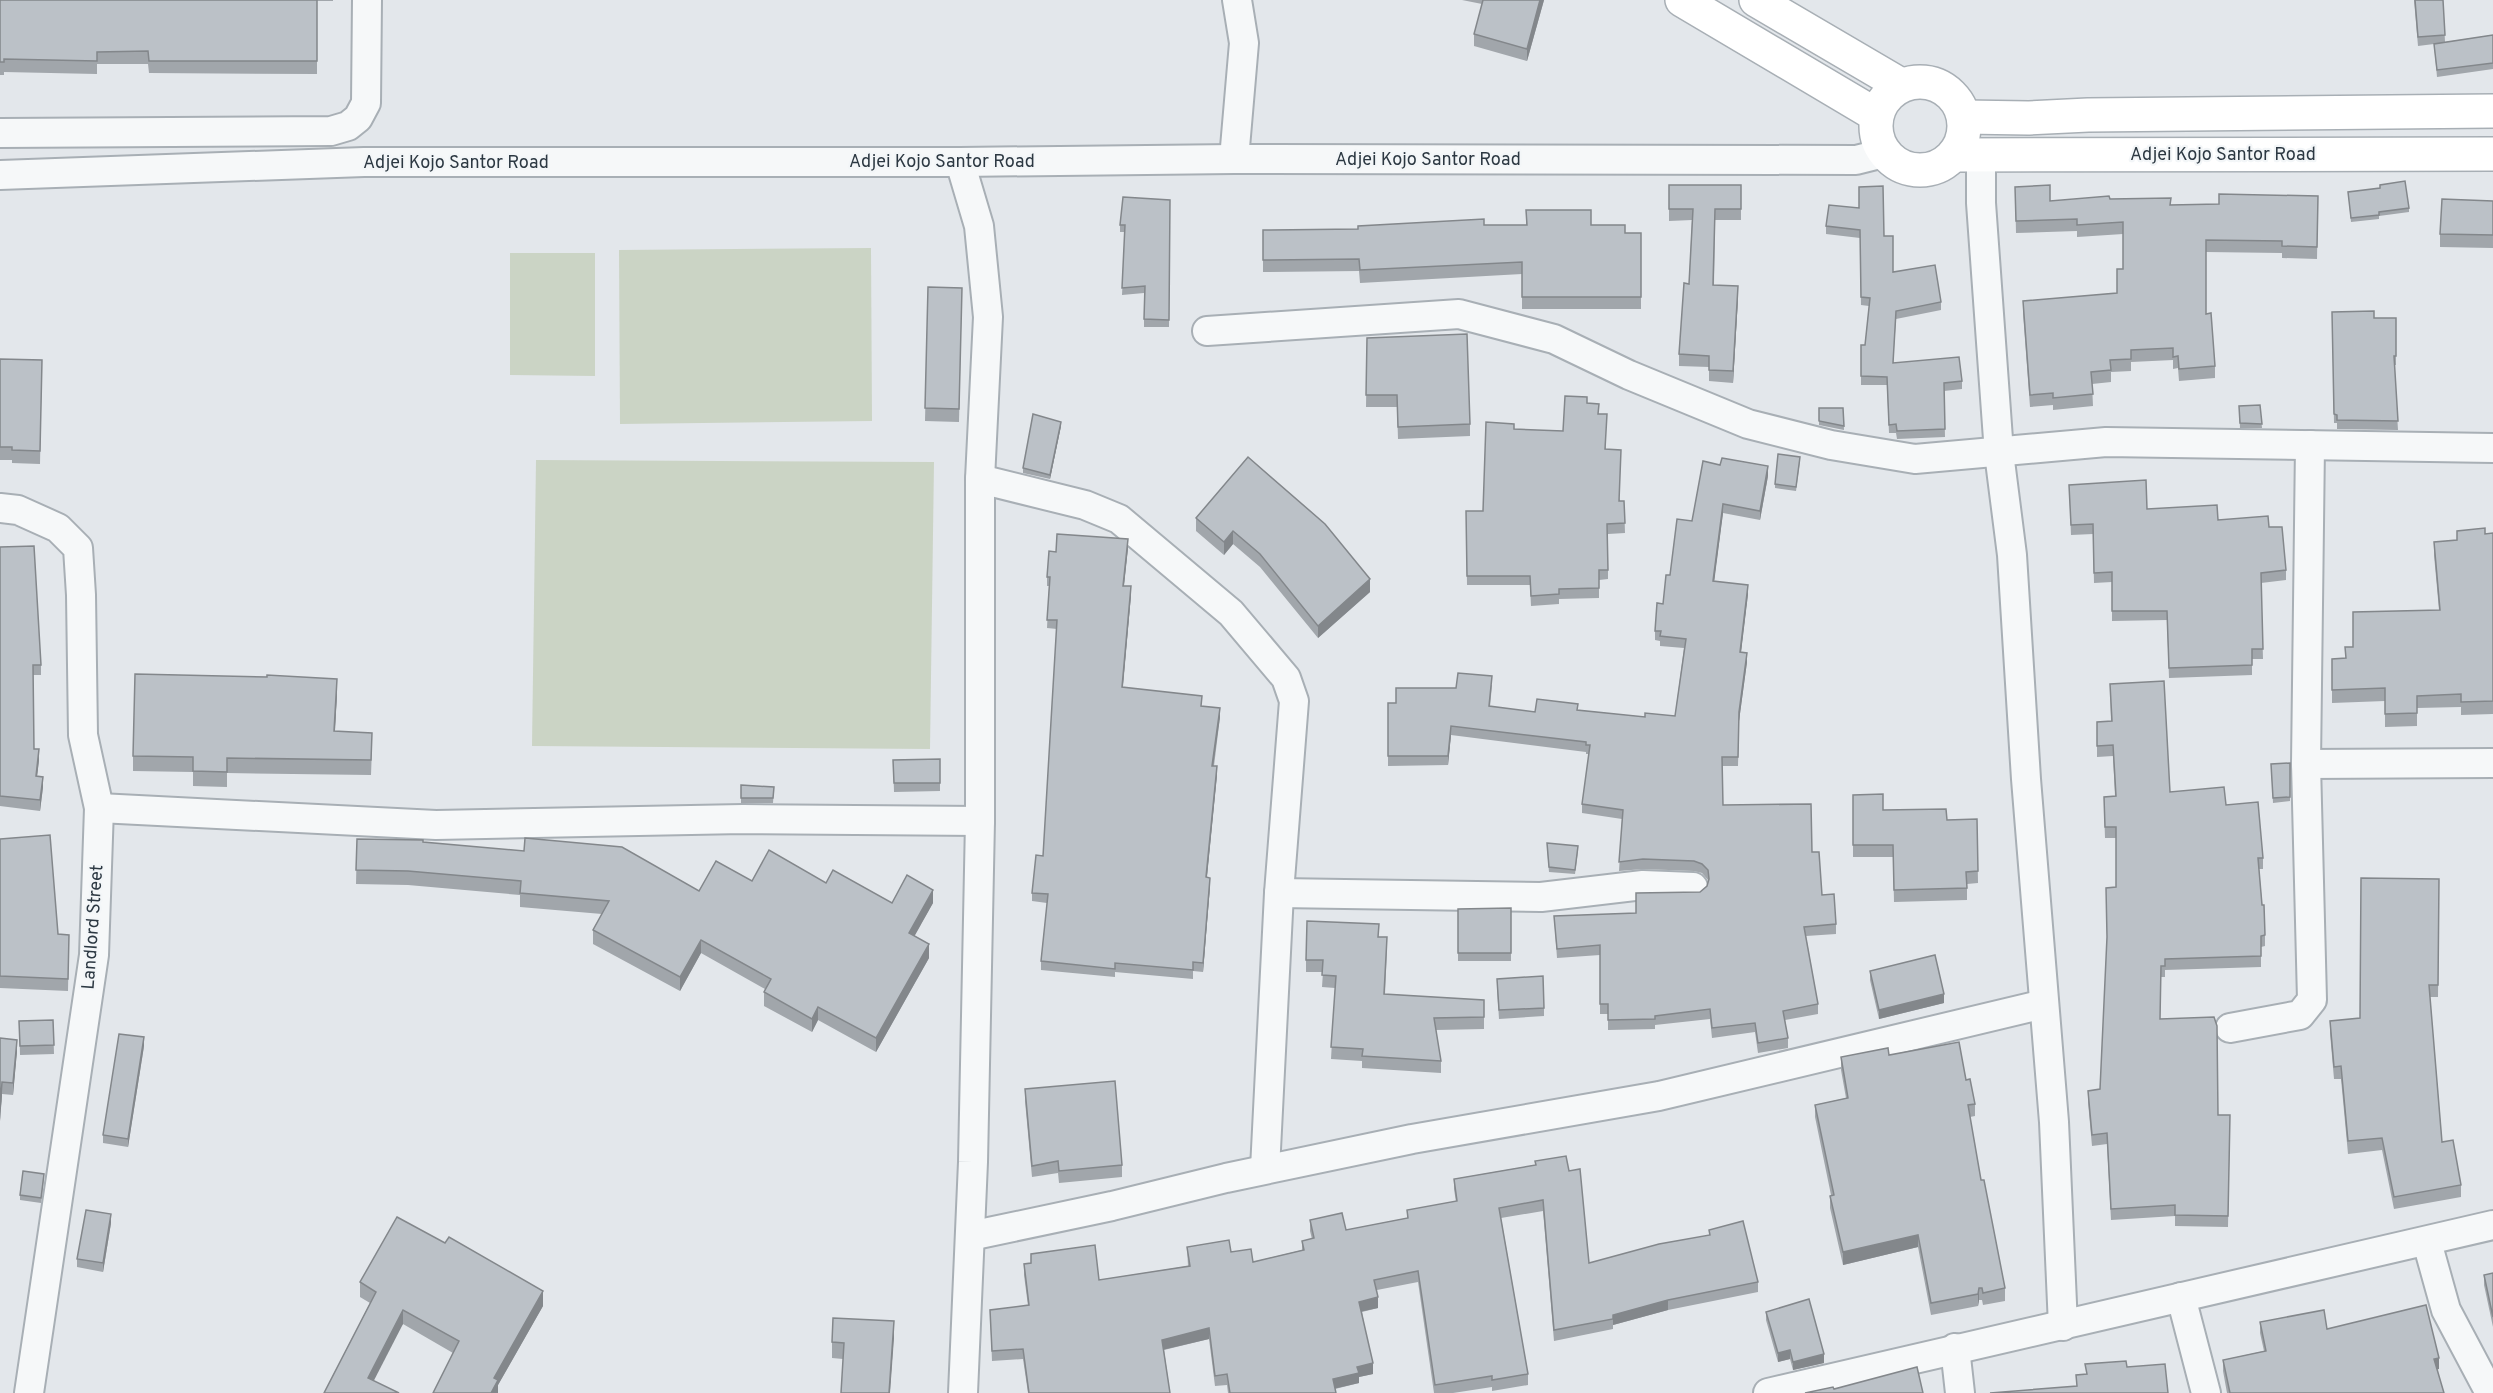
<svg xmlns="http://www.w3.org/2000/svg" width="2493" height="1393" font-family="Overpass,sans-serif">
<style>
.green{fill:#cbd4c5}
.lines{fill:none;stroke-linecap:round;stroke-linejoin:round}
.street-casing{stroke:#a8afb5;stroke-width:32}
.secondary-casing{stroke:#a8afb5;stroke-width:36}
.street{stroke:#f6f8f9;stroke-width:28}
.secondary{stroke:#fff;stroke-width:33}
.wall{fill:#a1a6ab}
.shaded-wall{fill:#83878b}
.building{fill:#bbc1c7;stroke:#83878b;stroke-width:1.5}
.labels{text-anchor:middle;stroke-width:4.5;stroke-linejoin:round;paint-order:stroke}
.street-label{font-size:18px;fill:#2c3842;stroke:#f3f6f8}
</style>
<rect width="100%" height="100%" fill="#e3e7eb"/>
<g class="green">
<polygon points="871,248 872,421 620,424 619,250"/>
<polygon points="510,253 595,253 595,376 510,375"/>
<polygon points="536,460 934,462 930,749 532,746"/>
</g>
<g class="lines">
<g class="street-casing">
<g id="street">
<polyline points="0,133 331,131 348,126 358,118 366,103 367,0"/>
<polyline points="1981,155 1981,203 1999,453 2012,555 2026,779 2054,1122 2063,1326"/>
<polyline points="1234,159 1244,43 1237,0"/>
<polyline points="960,162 979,226 988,317 980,479 980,821 973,1162 963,1393"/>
<polyline points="0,175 364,162 960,162 1234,159 1856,160 1884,153"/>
<polyline points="1207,331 1459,314 1554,339 1629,375 1748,424 1831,445 1915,459 2106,442 2493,448"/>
<polyline points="980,479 1085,505 1119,519 1231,613 1286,678 1294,701 1279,893 1265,1169"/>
<polyline points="0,508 18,510 58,528 78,548 81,595 83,735 99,808 94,955 29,1393"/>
<polyline points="2306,764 2493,763"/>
<polyline points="99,808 436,825 743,819 980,821"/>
<polyline points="1279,893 1541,897 1643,885 1693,887"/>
<polyline points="2230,1028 2300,1015 2312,1000 2306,764 2310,445"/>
<polyline points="970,1236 1112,1206 1226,1178 1412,1139 1659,1096 2044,1004"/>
<polyline points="2427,1242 2446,1310 2490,1393"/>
<polyline points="2181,1297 2206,1393"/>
<polyline points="1955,1348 1960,1393"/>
<polyline points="1768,1393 2493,1225"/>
</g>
</g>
<g class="secondary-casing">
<g id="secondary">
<polyline points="1682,0 1876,115"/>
<polyline points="1756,0 1901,85"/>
<circle cx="1920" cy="126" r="44"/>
<polyline points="1964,117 2029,118 2088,115 2493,111"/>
<polyline points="1954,155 2493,154"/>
</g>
</g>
<use href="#street" class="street"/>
<use href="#secondary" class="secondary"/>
</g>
<g class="wall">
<polygon points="0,0 333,0 333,1 317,1 317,74 149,73 148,64 97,64 97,74 4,72 4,75 0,75"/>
<polygon points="1462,0 1544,0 1527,61 1474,46 1474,34 1482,4"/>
<polygon points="2414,0 2443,0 2445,42 2493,35 2493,69 2437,77 2434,44 2418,46"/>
<polygon points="1669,185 1741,185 1741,220 1715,220 1714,285 1738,298 1733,383 1709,381 1709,367 1679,366 1679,354 1689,284 1692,220 1669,221"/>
<polygon points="2015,187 2050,201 2110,199 2170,205 2219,204 2318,196 2317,259 2282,258 2282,253 2206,252 2206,314 2215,366 2215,378 2179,381 2178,368 2173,369 2173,360 2131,362 2131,371 2111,372 2111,382 2092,384 2093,406 2053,410 2053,405 2030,407 2023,313 2023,301 2117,293 2123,269 2123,234 2077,237 2077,231 2016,233"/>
<polygon points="2380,188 2409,208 2409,212 2379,216 2379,219 2351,222 2348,192"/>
<polygon points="1170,200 1169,327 1144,327 1144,293 1122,295 1125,232 1120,232 1120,225"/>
<polygon points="2493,201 2493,248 2440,247 2440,234"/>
<polygon points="1829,205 1884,236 1893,272 1941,302 1941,310 1896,319 1893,363 1962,381 1962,389 1944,391 1945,437 1897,439 1896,433 1889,433 1887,385 1861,385 1861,345 1865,345 1869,306 1861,305 1860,238 1826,234 1826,226"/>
<polygon points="1526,210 1625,233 1641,233 1641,309 1522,309 1522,274 1360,283 1359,271 1263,272 1263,230 1358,229 1484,225 1526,225"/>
<polygon points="928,287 962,288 959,422 925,421"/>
<polygon points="2332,312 2374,318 2396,318 2396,365 2394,365 2398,430 2337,429 2337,423 2334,423"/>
<polygon points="1367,338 1470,424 1470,436 1398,439 1397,407 1366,407"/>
<polygon points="0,359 42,360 40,464 12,463 12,460 0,460"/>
<polygon points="1587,403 1599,414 1606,449 1620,501 1624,501 1625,533 1608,534 1608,579 1599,580 1599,598 1559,599 1559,604 1531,606 1530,585 1467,585 1466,511 1483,511 1514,429 1563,431"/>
<polygon points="2260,405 2262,428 2240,428 2239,406"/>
<polygon points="1819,408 1843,408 1844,430 1819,425"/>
<polygon points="1061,426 1050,479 1023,473 1023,468"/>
<polygon points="1248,457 1370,592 1318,638 1260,567 1233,544 1224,555 1196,531 1196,518"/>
<polygon points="1800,461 1796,491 1775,488 1775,484"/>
<polygon points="1768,476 1760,520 1723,513 1714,581 1748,594 1741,652 1747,662 1739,721 1738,766 1722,766 1723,805 1812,852 1822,895 1836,924 1836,934 1806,936 1818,1004 1818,1014 1785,1020 1788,1038 1788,1048 1758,1053 1755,1032 1712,1038 1710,1019 1655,1025 1655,1029 1608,1030 1608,1014 1600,1014 1600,955 1557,958 1554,916 1636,913 1700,892 1707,886 1708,882 1708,880 1702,873 1694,871 1643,869 1619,871 1622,819 1582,813 1582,804 1589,754 1586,754 1586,752 1451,735 1448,765 1388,766 1388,703 1396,703 1492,685 1490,707 1535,712 1578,710 1645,717 1675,716 1684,648 1660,646 1660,641 1655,640 1655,631 1663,604 1670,575 1692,521"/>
<polygon points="2069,485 2147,509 2218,520 2269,527 2286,570 2286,580 2261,583 2263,659 2252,659 2252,675 2169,678 2167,620 2112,621 2112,582 2094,583 2093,534 2071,535"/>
<polygon points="2457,531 2485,534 2493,533 2493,714 2461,715 2461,707 2417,708 2417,726 2385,727 2385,701 2332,703 2332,659 2345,658 2353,647 2439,610 2434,555 2434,542 2457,540"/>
<polygon points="0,547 41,665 41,675 33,675 34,749 39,760 37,776 43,787 40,811 0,806"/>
<polygon points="1128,548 1124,586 1131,595 1123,687 1202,706 1220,717 1214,766 1217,775 1207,877 1210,886 1203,972 1193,971 1193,979 1115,972 1115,977 1041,970 1041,961 1047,903 1032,901 1032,893 1043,856 1057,629 1047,628 1049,586 1047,586 1047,577 1056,552"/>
<polygon points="2110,684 2170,792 2226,805 2263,858 2263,869 2259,869 2265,935 2265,946 2261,947 2261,967 2165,970 2165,977 2161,977 2160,1019 2218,1115 2230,1115 2228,1227 2175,1226 2175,1216 2111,1220 2107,1144 2092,1146 2088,1102 2088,1091 2100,1089 2116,887 2116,838 2105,838 2104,808 2104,797 2115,796 2113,756 2097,757 2097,722 2111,721"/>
<polygon points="337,694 335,731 372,748 371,775 227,773 227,787 193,786 193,772 133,771 133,756"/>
<polygon points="940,759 940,791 894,792 893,760"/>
<polygon points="2290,763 2290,801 2273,803 2271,764"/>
<polygon points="741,785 774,787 773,803 741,803"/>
<polygon points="1853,795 1883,810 1947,820 1977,819 1978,883 1967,884 1967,900 1894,902 1893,857 1853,857"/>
<polygon points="0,839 58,934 69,935 68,991 0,988"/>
<polygon points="357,839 423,842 699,891 752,881 826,883 892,903 933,903 914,936 929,958 876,1052 818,1020 812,1032 764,1006 764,992 765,989 701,953 680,991 593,944 593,930 602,914 520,907 520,895 408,885 356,884"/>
<polygon points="1547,847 1578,851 1575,874 1549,872"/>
<polygon points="2439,879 2438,997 2430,997 2442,1142 2461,1185 2461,1197 2394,1209 2382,1150 2348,1154 2341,1079 2334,1079 2330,1033 2330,1021 2360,1018"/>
<polygon points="1511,908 1511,961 1458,961 1458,909"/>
<polygon points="1379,937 1387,949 1385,994 1484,1000 1484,1029 1436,1030 1441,1061 1441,1073 1362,1068 1362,1061 1331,1059 1335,988 1322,987 1323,972 1306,972 1306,960"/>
<polygon points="1870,971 1944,1003 1879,1019 1870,980"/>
<polygon points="1497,988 1544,1008 1544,1016 1499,1019"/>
<polygon points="53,1020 54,1054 20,1055 19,1021"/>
<polygon points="0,1038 17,1051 13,1095 2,1094 0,1121"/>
<polygon points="144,1046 128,1147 103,1143 103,1135"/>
<polygon points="1889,1055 1966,1080 1975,1104 1975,1116 1970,1117 1981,1180 2005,1288 2005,1301 1983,1305 1982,1300 1979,1300 1978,1306 1931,1315 1918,1247 1843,1265 1830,1208 1830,1196 1831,1195 1815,1117 1815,1105 1846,1098 1841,1070 1841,1057"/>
<polygon points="1025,1089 1122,1165 1122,1177 1059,1183 1058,1173 1032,1177 1025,1101"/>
<polygon points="1535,1161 1569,1171 1589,1263 1709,1235 1709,1230 1758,1282 1758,1292 1668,1310 1613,1325 1613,1329 1554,1341 1543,1211 1501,1218 1528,1374 1528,1385 1492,1391 1492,1387 1453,1393 1434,1393 1418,1282 1377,1290 1378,1308 1362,1312 1373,1374 1359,1377 1359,1383 1335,1389 1336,1393 1228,1393 1227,1385 1215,1386 1209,1339 1164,1350 1170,1393 1028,1393 1023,1359 992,1361 990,1310 1028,1306 1024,1275 1024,1264 1031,1263 1031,1254 1099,1280 1188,1266 1187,1247 1231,1252 1253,1262 1302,1250 1302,1241 1312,1239 1310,1231 1310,1220 1346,1230 1407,1218 1407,1210 1456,1202 1454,1189 1454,1179 1535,1165"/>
<polygon points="44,1179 41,1203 20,1200 20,1195"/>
<polygon points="111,1223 103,1272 77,1267 77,1259"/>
<polygon points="2493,1273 2493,1327 2484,1285 2484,1275"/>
<polygon points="360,1282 543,1306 498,1385 498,1393 453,1353 403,1324 324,1393 370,1303 360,1297"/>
<polygon points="1766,1312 1824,1363 1793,1370 1790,1359 1778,1362 1766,1320"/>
<polygon points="2260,1322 2327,1329 2439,1369 2437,1369 2444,1393 2227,1393 2223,1371 2223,1360 2264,1351 2260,1333"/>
<polygon points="894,1338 843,1359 832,1358 832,1342"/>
</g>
<g class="shaded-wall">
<polygon points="1540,0 1544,0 1527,61 1527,49"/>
<polygon points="1738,286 1738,298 1733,383 1733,371"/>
<polygon points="1061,422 1061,426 1050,479 1050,475"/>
<polygon points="1768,466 1768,476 1760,520 1760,511"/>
<polygon points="1723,504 1723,513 1713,591 1713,581"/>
<polygon points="1233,531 1233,544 1224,555 1224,542"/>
<polygon points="1128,539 1128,548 1123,594 1123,586"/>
<polygon points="1370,579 1370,592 1318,638 1318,626"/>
<polygon points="1748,585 1748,594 1740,661 1740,652"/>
<polygon points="1131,586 1131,595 1122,695 1122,687"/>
<polygon points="1747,653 1747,662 1739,721 1738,766 1739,712"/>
<polygon points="337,679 337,694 334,746 334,731"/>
<polygon points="1220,708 1220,717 1212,774 1212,766"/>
<polygon points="1451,726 1451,735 1448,765 1448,756"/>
<polygon points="39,749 39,760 36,786 36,776"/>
<polygon points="1217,766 1217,775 1206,886 1206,877"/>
<polygon points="43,777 43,787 40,811 40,800"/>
<polygon points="1210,878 1210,886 1203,972 1203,963"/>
<polygon points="933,890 933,903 909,946 909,933"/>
<polygon points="701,940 701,953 680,991 680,977"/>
<polygon points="929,944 929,958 876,1052 876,1038"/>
<polygon points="1944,994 1944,1003 1879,1019 1879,1010"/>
<polygon points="818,1007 818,1020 812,1032 812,1019"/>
<polygon points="144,1037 144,1046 128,1147 128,1139"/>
<polygon points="17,1040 17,1051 13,1095 13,1083"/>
<polygon points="2,1082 2,1094 0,1121 0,1109"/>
<polygon points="111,1214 111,1223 103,1272 103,1263"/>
<polygon points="1918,1235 1918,1247 1843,1265 1843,1252"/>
<polygon points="1979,1288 1979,1300 1978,1306 1978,1294"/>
<polygon points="543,1291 543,1306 498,1385 498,1393 491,1393 494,1378"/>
<polygon points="1378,1297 1378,1308 1359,1312 1359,1302"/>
<polygon points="1668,1300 1668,1310 1613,1325 1613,1315"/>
<polygon points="403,1310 403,1324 368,1392 368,1378"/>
<polygon points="894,1321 894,1338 890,1393 889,1393"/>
<polygon points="1209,1328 1209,1339 1162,1350 1162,1340"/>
<polygon points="1790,1350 1790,1359 1778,1362 1778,1353"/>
<polygon points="1824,1354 1824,1363 1793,1370 1793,1362"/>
<polygon points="2439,1358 2439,1369 2434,1370 2434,1359"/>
<polygon points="1373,1363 1373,1374 1359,1377 1359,1383 1333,1389 1333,1379 1357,1367"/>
</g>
<g class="building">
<polygon points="0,0 317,0 317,61 149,61 148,51 97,52 97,61 4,59 4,62 0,62"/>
<polygon points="1483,0 1540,0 1527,49 1474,34"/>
<polygon points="2415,0 2443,0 2445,35 2418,37"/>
<polygon points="2493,35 2493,63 2437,70 2434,44"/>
<polygon points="2405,181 2409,208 2379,212 2379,215 2351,218 2348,192 2380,188 2380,185"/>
<polygon points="1669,185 1741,185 1741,209 1715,209 1713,285 1738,286 1733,371 1709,370 1709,356 1679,354 1684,283 1689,284 1693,209 1669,209"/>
<polygon points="2050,185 2050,201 2109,196 2110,199 2171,198 2170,205 2219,204 2219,194 2318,196 2317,247 2282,246 2282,241 2206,240 2206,314 2211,313 2215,366 2179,369 2178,356 2173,357 2173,348 2131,350 2131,359 2110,360 2111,370 2091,372 2093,394 2053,398 2053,393 2030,395 2023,301 2117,293 2117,269 2123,269 2123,222 2077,225 2077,219 2016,221 2015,187"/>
<polygon points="1883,186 1884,236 1893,236 1893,272 1935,265 1941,302 1896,311 1893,363 1959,357 1962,381 1944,383 1945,429 1897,431 1896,424 1889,425 1887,377 1861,376 1861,345 1865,345 1870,298 1861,297 1860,230 1826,226 1829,205 1859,208 1859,187"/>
<polygon points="1123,197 1170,200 1169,320 1144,319 1145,286 1122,288 1125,225 1120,225"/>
<polygon points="2442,199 2493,201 2493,235 2440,234"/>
<polygon points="1526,210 1591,210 1591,225 1625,225 1625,233 1641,233 1641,297 1522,297 1522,262 1360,270 1359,259 1263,260 1263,230 1358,229 1358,226 1484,219 1484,225 1527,225"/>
<polygon points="928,287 962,288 959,409 925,408"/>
<polygon points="2374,311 2374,318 2396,318 2396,356 2394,356 2398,421 2337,420 2337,415 2334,414 2332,312"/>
<polygon points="1467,334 1470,424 1398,427 1397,395 1366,395 1367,338"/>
<polygon points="0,359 42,360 40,451 12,450 12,447 0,447"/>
<polygon points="1565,396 1587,397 1587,403 1599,404 1598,414 1607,414 1605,449 1621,450 1619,501 1624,501 1625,523 1607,524 1608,570 1599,570 1599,588 1559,589 1559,594 1531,596 1530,576 1467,576 1466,511 1483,511 1486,422 1514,424 1514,429 1563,431"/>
<polygon points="2260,405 2262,424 2240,423 2239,406"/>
<polygon points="1819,408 1843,408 1844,426 1819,421"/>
<polygon points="1033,414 1061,422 1050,475 1023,468"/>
<polygon points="1778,454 1800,457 1796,487 1775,484"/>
<polygon points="1248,457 1325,524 1370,579 1318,626 1260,554 1233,531 1224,542 1196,518"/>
<polygon points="1722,458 1768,466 1760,511 1723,504 1713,581 1748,585 1740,652 1747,653 1739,712 1738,757 1722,757 1723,805 1811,804 1812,852 1819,852 1822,895 1834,894 1836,924 1804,927 1818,1004 1783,1011 1788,1038 1758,1043 1755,1023 1712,1028 1710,1009 1655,1016 1655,1019 1608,1020 1608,1004 1600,1004 1600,945 1557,949 1554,916 1636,913 1636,893 1700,892 1707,886 1709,879 1708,870 1702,864 1694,861 1643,859 1619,862 1623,810 1582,804 1590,745 1586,745 1586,742 1451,726 1448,756 1388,756 1388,703 1396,703 1396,688 1456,688 1458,673 1492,676 1489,706 1535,712 1537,699 1578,704 1577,710 1645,717 1645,713 1675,716 1686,639 1660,636 1661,631 1655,631 1657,603 1663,604 1666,575 1670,575 1677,519 1692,521 1703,461 1720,465"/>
<polygon points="2146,480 2147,509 2217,505 2218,520 2268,516 2269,527 2282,527 2286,570 2261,573 2263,649 2252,649 2252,665 2169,668 2167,611 2112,611 2112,572 2094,573 2093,524 2071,525 2069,485"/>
<polygon points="2485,528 2485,534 2493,533 2493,701 2461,702 2461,694 2417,696 2417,713 2385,714 2385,688 2332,690 2332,659 2346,658 2345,647 2353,647 2353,612 2440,610 2434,542 2457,540 2457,531"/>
<polygon points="1057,534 1128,539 1123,586 1131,586 1122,687 1202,696 1201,706 1220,708 1212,766 1217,766 1206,877 1210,878 1203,963 1193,962 1193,970 1115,963 1115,969 1041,961 1048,894 1032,893 1036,855 1043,856 1057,620 1047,620 1050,577 1047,577 1049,551 1056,552"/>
<polygon points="34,546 41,665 33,665 34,749 39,749 36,776 43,777 40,800 0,796 0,547"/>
<polygon points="135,674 267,677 267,675 337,679 334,731 372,733 371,760 227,758 227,772 193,771 193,757 133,756"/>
<polygon points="2164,681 2170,792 2224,787 2226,805 2258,802 2263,858 2258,858 2262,905 2264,905 2265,935 2261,936 2261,956 2165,959 2165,966 2161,966 2160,1019 2214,1017 2217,1026 2218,1115 2230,1115 2228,1216 2175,1215 2175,1205 2111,1209 2107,1133 2092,1135 2088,1091 2100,1089 2107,937 2106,888 2116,887 2116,827 2105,827 2104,797 2116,796 2113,745 2097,746 2097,722 2112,721 2110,684"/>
<polygon points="940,759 940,783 894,783 893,760"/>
<polygon points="2290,763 2290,797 2273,798 2271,764"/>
<polygon points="741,785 774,787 773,798 741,798"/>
<polygon points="1883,794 1883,810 1946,809 1947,820 1977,819 1978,871 1966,872 1967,888 1894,890 1893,845 1853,845 1853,795"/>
<polygon points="50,835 58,934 69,935 68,979 0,976 0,839"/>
<polygon points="525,838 622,847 699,891 716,861 752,881 769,850 826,883 833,870 892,903 907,875 933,890 909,933 929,944 876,1038 818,1007 812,1019 764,992 771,979 701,940 680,977 593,930 609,901 520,893 521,881 408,871 356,870 357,839 423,840 423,842 524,851"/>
<polygon points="1547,843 1578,846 1575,870 1549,867"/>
<polygon points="2361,878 2439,879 2438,985 2429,985 2442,1142 2453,1140 2461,1185 2394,1197 2382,1138 2348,1141 2341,1066 2334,1067 2330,1021 2360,1018"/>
<polygon points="1511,908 1511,953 1458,953 1458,909"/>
<polygon points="1307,921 1379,924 1378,937 1387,937 1384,994 1484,1000 1484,1017 1434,1018 1441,1061 1362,1056 1363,1049 1331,1047 1336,976 1322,975 1323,960 1306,960"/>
<polygon points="1935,955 1944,994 1879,1010 1870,971"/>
<polygon points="1543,976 1544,1008 1499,1010 1497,979"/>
<polygon points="53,1020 54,1045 20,1046 19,1021"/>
<polygon points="119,1034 144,1037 128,1139 103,1135"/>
<polygon points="0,1038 17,1040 13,1083 2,1082 0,1109"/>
<polygon points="1959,1042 1966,1080 1970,1079 1975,1104 1968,1105 1981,1180 1984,1180 2005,1288 1983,1293 1982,1288 1979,1288 1978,1294 1931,1303 1918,1235 1843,1252 1830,1196 1834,1195 1815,1105 1848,1098 1841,1057 1888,1048 1889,1055"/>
<polygon points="1115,1081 1122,1165 1059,1171 1058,1161 1032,1166 1025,1089"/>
<polygon points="1566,1156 1569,1171 1580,1169 1589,1263 1659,1244 1710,1235 1709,1230 1743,1221 1758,1282 1668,1300 1613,1315 1613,1319 1554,1330 1543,1200 1499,1208 1528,1374 1492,1380 1492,1376 1435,1385 1418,1271 1374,1280 1378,1297 1359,1302 1373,1363 1357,1367 1359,1373 1333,1379 1336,1393 1230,1393 1227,1374 1215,1376 1209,1328 1162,1340 1170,1393 1029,1393 1023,1349 992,1351 990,1310 1029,1305 1024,1264 1031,1263 1031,1254 1095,1245 1099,1280 1190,1266 1187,1247 1229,1240 1231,1252 1251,1249 1253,1262 1304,1250 1302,1241 1314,1238 1310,1220 1342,1213 1346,1230 1408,1218 1407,1210 1457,1201 1454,1179 1536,1165 1535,1161"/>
<polygon points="23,1171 44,1174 41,1198 20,1195"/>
<polygon points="86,1210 111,1214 103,1263 77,1259"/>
<polygon points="397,1217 445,1243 449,1237 543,1291 494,1378 498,1380 491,1393 433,1393 459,1341 403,1310 368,1378 399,1393 324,1393 376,1292 360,1282"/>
<polygon points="2493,1273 2493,1317 2484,1275"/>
<polygon points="1809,1299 1824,1354 1793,1362 1790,1350 1778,1353 1766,1312"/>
<polygon points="2426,1305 2439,1358 2434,1359 2444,1393 2230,1393 2223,1360 2266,1351 2260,1322 2324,1310 2327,1329"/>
<polygon points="833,1318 894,1321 889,1393 841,1393 844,1343 832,1342"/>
<polygon points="2126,1361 2127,1367 2165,1364 2168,1393 1990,1393 2077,1386 2076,1375 2087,1374 2085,1364"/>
<polygon points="1917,1367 1923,1393 1805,1393 1833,1387 1834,1389"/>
</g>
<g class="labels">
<g class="street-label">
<text x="2223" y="160">Adjei Kojo Santor Road</text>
<text x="1428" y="165">Adjei Kojo Santor Road</text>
<text x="942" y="167">Adjei Kojo Santor Road</text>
<text x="456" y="168">Adjei Kojo Santor Road</text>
<text transform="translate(92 927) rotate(-86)" y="6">Landlord Street</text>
</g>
</g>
</svg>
